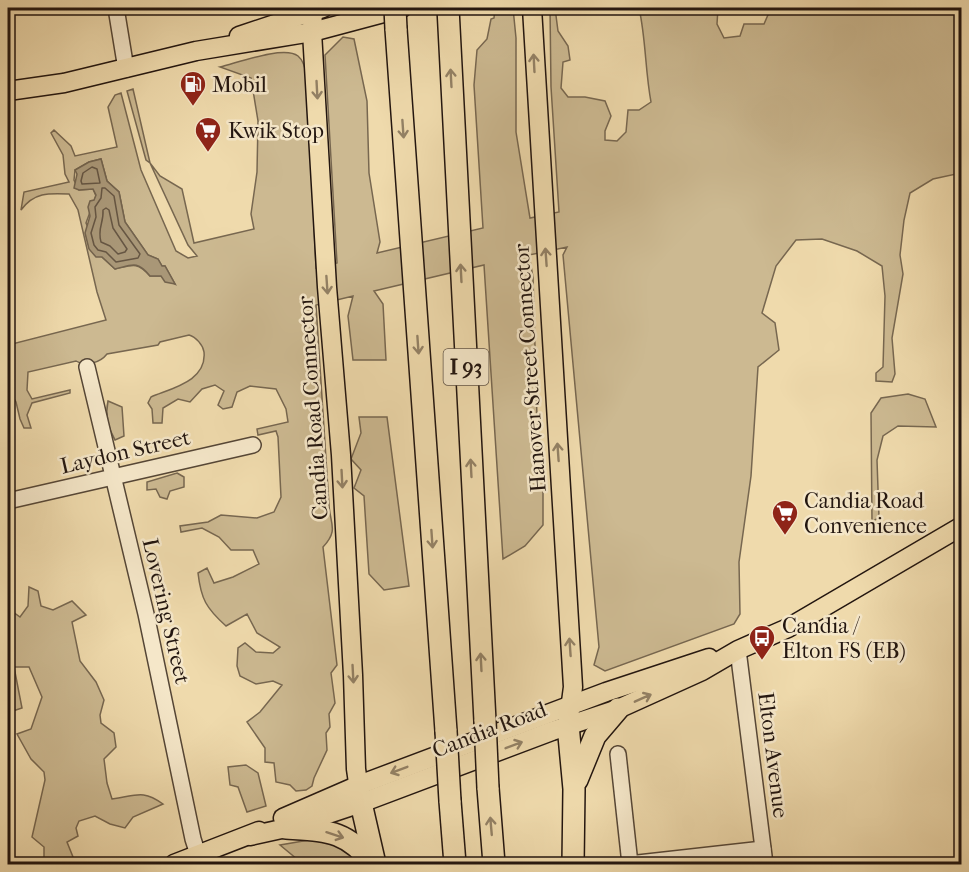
<svg xmlns="http://www.w3.org/2000/svg" width="969" height="872" font-family="'IM FELL French Canon',serif">
<style>
.green{fill:#ccb991;stroke:#776750;stroke-width:1.5;fill-rule:evenodd}
.water{fill:#a99777;stroke:#73634d;stroke-width:1.5}
.lines{fill:none;stroke-linecap:round;stroke-linejoin:round}
.shore{stroke:#665643;stroke-width:1.5}
.minor-casing{stroke:#554636;stroke-width:18}
.major-casing{stroke:#22150f;stroke-width:21}
.highway-casing{stroke:#22150f;stroke-width:24}
.minor{stroke:#f5e7c9;stroke-width:15}
.major{stroke:#efdaac;stroke-width:18}
.highway{stroke:#efdaac;stroke-width:21}
.highway-bridge-casing{stroke:#22150f;stroke-width:24;stroke-linecap:butt}
.highway-bridge{stroke:#efdaac;stroke-width:21}
.oneway{stroke:#938165}
.labels{text-anchor:middle;stroke-width:5;stroke-linejoin:round;paint-order:stroke}
.shield{fill:#f5e7c9;stroke:#615447;stroke-width:1.5}
.shield-label{font-size:21px;font-weight:bold;fill:#22150f}
.poi-label{font-size:22px;fill:#22150f;stroke:#f5e7c9;text-anchor:start}
.street-label{font-size:22px;fill:#22150f;stroke:#f5e7c9}
</style>
<rect width="100%" height="100%" fill="#efdaac"/>
<filter id="stains"><feTurbulence type="fractalNoise" baseFrequency=".00333" numOctaves="4"/><feColorMatrix values="0 0 0 0 .2 0 0 0 0 .09 0 0 0 0 .02 0 0 0 .5 -.17"/></filter>
<radialGradient id="worn" r=".72"><stop offset=".6" stop-color="#630" stop-opacity="0"/><stop offset="1" stop-color="#630" stop-opacity=".3"/></radialGradient>
<g class="green">
<path d="M495,8H513L516,38V132L530,218L559,212L551,87L550,8H555L558,31L568,46L570,60L563,62L561,88L568,97H585L605,101L611,116L605,131V140L617,141L626,132L628,110H639L651,102C645,70 646,39 639,8H718L717,24L724,38L740,36L744,24H764L771,8H811L822,12L839,8H961V173L933,179L910,193L904,220L900,255L903,274L892,338L895,374L892,382L876,381V373L883,367L885,296L882,266L857,251L822,239L796,240L776,266L762,313L775,323L779,350L758,367L751,476L739,562L740,614L734,624L605,671L594,665L599,647L563,255L567,247L529,255L533,277L537,418L543,469V525L525,546L503,559L484,265L374,291L383,304L386,360H353L348,316L353,296L316,305L329,505C330,524 339,530 323,547L337,665L331,673L335,703L329,714L330,727L326,733L327,750L314,778L312,786L306,790L296,791L290,785L276,782L274,763L265,762V748L247,722L260,712L282,685L273,681L256,684L240,676L237,666L238,648L245,643L256,652L273,653L280,647L257,633L247,614L226,626C206,608 201,599 198,573L207,568L214,583L233,577L259,564L253,550H231L219,537L202,528L181,532L180,526L208,522L221,515L257,518L274,512L281,497L278,437L276,431L258,435L257,429L288,422L286,409L276,389L250,386L237,392L232,407L223,409L218,405L224,391L215,385L202,389L190,402L178,399L163,408L162,423H153L152,409L148,403L151,397C172,388 207,381 204,352C203,345 196,337 189,335L160,342L158,345L107,354C100,363 85,367 76,361L28,372L27,390L32,399L70,390V393L32,403L27,415L31,428H24L20,419L16,402L8,388V345L106,320L97,292L78,210L69,194C49,193 34,192 21,210L24,192L69,182L65,174L63,155L51,133L54,130L71,146L75,156L117,147L108,107L115,95L121,93L141,170L176,251L188,258L197,256L188,245L150,163L146,160L127,91L133,89L150,163L160,176L182,189L194,243L254,229L251,214L257,172L258,121L251,78L220,67C237,63 284,45 298,56C304,61 305,69 307,77L316,268L337,263L325,55L343,37L354,39L367,101L369,173L380,242L377,253L483,228L474,85L477,50L487,39L491,19L494,18ZM101,159L107,181L119,192L125,222L148,255L158,259L162,266H165L175,284L161,276H150C137,261 132,265 115,269L102,257L86,223L96,196L93,189L79,190L74,180L75,170L89,162Z"/>
<polygon points="908,394 925,399 936,427 898,426 883,436 877,460 879,517 872,522 871,413 881,398"/>
<path d="M108,401L122,407L124,436L115,440C108,428 105,415 108,401Z"/>
<polygon points="359,417 387,417 409,586 384,590 369,574 364,496 354,488 361,470 351,459 361,433"/>
<polygon points="177,473 184,477 184,487 170,491 167,499 160,497 156,489 147,490 147,482"/>
<path d="M29,587L38,591L41,606L53,610L72,601L86,615L72,622L80,661L96,682L104,700L100,715L101,723L114,733L116,747L104,759L107,783L112,799C136,796 142,789 163,804L133,817L125,828L110,824L95,816L79,821L76,828L78,836L67,842L73,857L74,864H44V847L32,837L45,780L44,772L31,759L17,734L31,729L42,697L29,667H14L22,708L13,711L8,709V602L9,609L20,617L28,606Z"/>
<polygon points="246,765 258,773 266,806 247,812 238,787 230,785 228,767"/>
<polygon points="309,840 339,844 362,864 303,864 280,845"/>
</g>
<path class="water" d="M101,159L107,181L119,192L125,222L148,255L158,259L162,266H165L175,284L165,282L161,276H150C137,260 132,265 115,269L102,257H96L89,249L85,233L90,216L88,207L90,201L94,200L96,195L93,189L79,190L74,188L77,174L75,170L89,162Z"/>
<g class="lines">
<g class="shore">
<polygon points="92,167 97,169 100,183 82,184 81,181 83,173"/>
<polygon points="102,188 105,188 114,196 119,225 140,254 138,258 116,262 106,252 98,250 94,245 91,233 96,217 95,207 101,198"/>
<path d="M106,208L109,210L113,228L127,249L125,252L118,254L110,246L101,242C97,228 104,223 103,210Z"/>
</g>
<g class="minor-casing">
<g id="minor">
<polyline points="116,8 126,69"/>
<polyline points="87,367 146,614 193,839 201,864"/>
<polyline points="8,501 253,445"/>
<polyline points="738,650 765,864"/>
<polyline points="618,754 630,864"/>
<polyline points="629,864 763,849"/>
</g>
</g>
<g class="major-casing">
<g id="major">
<polyline points="532,8 573,687 568,725"/>
<polyline points="313,10 312,32 327,287 341,455 353,675 356,769 361,803"/>
<polyline points="239,36 323,8"/>
<polyline points="8,91 64,83 196,51 312,32 402,8"/>
<polyline points="283,818 359,785 606,692 709,658"/>
<polyline points="250,836 286,828 361,803 552,731 618,709 702,671 738,650 788,628 962,526"/>
<polyline points="174,864 259,831"/>
</g>
</g>
<g class="highway-casing">
<g id="highway">
<polyline points="448,8 485,721"/>
<polyline points="313,10 313,8"/>
<polyline points="396,29 446,731"/>
<polyline points="568,725 574,789 573,864"/>
<polyline points="577,780 595,736 618,709"/>
<polyline points="488,788 494,864"/>
<polyline points="450,801 455,864"/>
<polyline points="361,803 375,864"/>
<path d="M286,828C329,831 345,830 374,864"/>
</g>
</g>
<use href="#minor" class="minor"/>
<use href="#major" class="major"/>
<use href="#highway" class="highway"/>
<g class="highway-bridge-casing">
<g id="highway-bridge">
<polyline points="395,8 396,29"/>
<polyline points="485,721 488,788"/>
<polyline points="446,731 450,801"/>
</g>
</g>
<use href="#highway-bridge" class="highway-bridge"/>
</g>
<defs><path id="oneway-shaft" d="M-6 0H5M1.5-3L5.5 0L1.5 3" fill="none" stroke-width="1.6" stroke-linecap="round" stroke-linejoin="round" transform="scale(1.5)"/></defs>
<g class="oneway">
<use href="#oneway-shaft" transform="translate(534 63) rotate(-93)"/>
<use href="#oneway-shaft" transform="translate(451 78) rotate(-93)"/>
<use href="#oneway-shaft" transform="translate(317 90) rotate(87)"/>
<use href="#oneway-shaft" transform="translate(403 129) rotate(86)"/>
<use href="#oneway-shaft" transform="translate(546 257) rotate(-94)"/>
<use href="#oneway-shaft" transform="translate(461 273) rotate(-93)"/>
<use href="#oneway-shaft" transform="translate(327 285) rotate(86)"/>
<use href="#oneway-shaft" transform="translate(418 345) rotate(86)"/>
<use href="#oneway-shaft" transform="translate(558 452) rotate(-94)"/>
<use href="#oneway-shaft" transform="translate(471 468) rotate(-93)"/>
<use href="#oneway-shaft" transform="translate(342 479) rotate(87)"/>
<use href="#oneway-shaft" transform="translate(432 539) rotate(86)"/>
<use href="#oneway-shaft" transform="translate(570 647) rotate(-94)"/>
<use href="#oneway-shaft" transform="translate(481 662) rotate(-93)"/>
<use href="#oneway-shaft" transform="translate(353 674) rotate(87)"/>
<use href="#oneway-shaft" transform="translate(643 698) rotate(-24)"/>
<use href="#oneway-shaft" transform="translate(514 745) rotate(-21)"/>
<use href="#oneway-shaft" transform="translate(399 770) rotate(159)"/>
<use href="#oneway-shaft" transform="translate(491 826) rotate(-95)"/>
<use href="#oneway-shaft" transform="translate(335 835) rotate(18)"/>
</g>
<defs>
<g id="fuel-pin" transform="scale(1.35)"><path d="M0 17L-7.5 6A9.5 9.5 0 1 1 7.5 6Z" fill="#8f2418" stroke="#f5e7c9"/><path d="M-5.5-6h7V0h2V4h1.3V-2.5L3-4.5l.8-.8L6-3V5H2.5V1h-1V6h-7ZM-4.2-4.7v3.2H.2V-4.7Z" fill="#fff"/></g>
<g id="supermarket-pin" transform="scale(1.35)"><path d="M0 17L-7.5 6A9.5 9.5 0 1 1 7.5 6Z" fill="#8f2418" stroke="#f5e7c9"/><path d="M-6-5.5h2.5l.6 2H6L4.5 2H-2.5L-4.4-4H-6ZM-1.5 3.2a1.3 1.3 0 1 0 .1 0ZM3 3.2a1.3 1.3 0 1 0 .1 0Z" fill="#fff"/></g>
<g id="bus-pin" transform="scale(1.35)"><path d="M0 17L-7.5 6A9.5 9.5 0 1 1 7.5 6Z" fill="#8f2418" stroke="#f5e7c9"/><path d="M-5-6H5V4H4V6H2V4H-2V6H-4V4H-5ZM-3.5-4V0h7V-4ZM-3.5 1.2v1.5H-2V1.2ZM2 1.2v1.5H3.5V1.2Z" fill="#fff"/></g>
</defs>
<g fill-rule="evenodd">
<use href="#fuel-pin" x="193" y="84"/>
<use href="#supermarket-pin" x="208" y="130"/>
<use href="#supermarket-pin" x="785" y="513"/>
<use href="#bus-pin" x="762" y="638"/>
</g>
<g class="labels">
<rect class="shield" x="443.5" y="349" width="45" height="36" rx="4.5"/>
<g class="shield-label">
<text x="466" y="374">I 93</text>
</g>
<g class="poi-label">
<text x="212" y="92">Mobil</text>
<text x="228" y="138">Kwik Stop</text>
<text x="804" y="508">Candia Road<tspan x="804" dy="25">Convenience</tspan></text>
<text x="782" y="633">Candia /<tspan x="782" dy="25">Elton FS (EB)</tspan></text>
</g>
<g class="street-label">
<text transform="translate(529 368) rotate(-94)" y="8">Hanover Street Connector</text>
<text transform="translate(312 408) rotate(-94)" y="8">Candia Road Connector</text>
<text transform="translate(125 451) rotate(-13)" y="8">Laydon Street</text>
<text transform="translate(167 611) rotate(77)" y="8">Lovering Street</text>
<text transform="translate(489 729) rotate(-21)" y="8">Candia Road</text>
<text transform="translate(774 755) rotate(83)" y="8">Elton Avenue</text>
</g>
</g>
<rect width="969" height="872" fill="none" stroke="#efdaac" stroke-width="30"/>
<rect x="9" y="9" width="951" height="854" fill="none" stroke="#22150f" stroke-width="3"/>
<rect x="15" y="15" width="939" height="842" fill="none" stroke="#22150f" stroke-width="1.5"/>
<rect width="100%" height="100%" filter="url(#stains)"/>
<rect width="100%" height="100%" fill="url(#worn)"/>
</svg>
